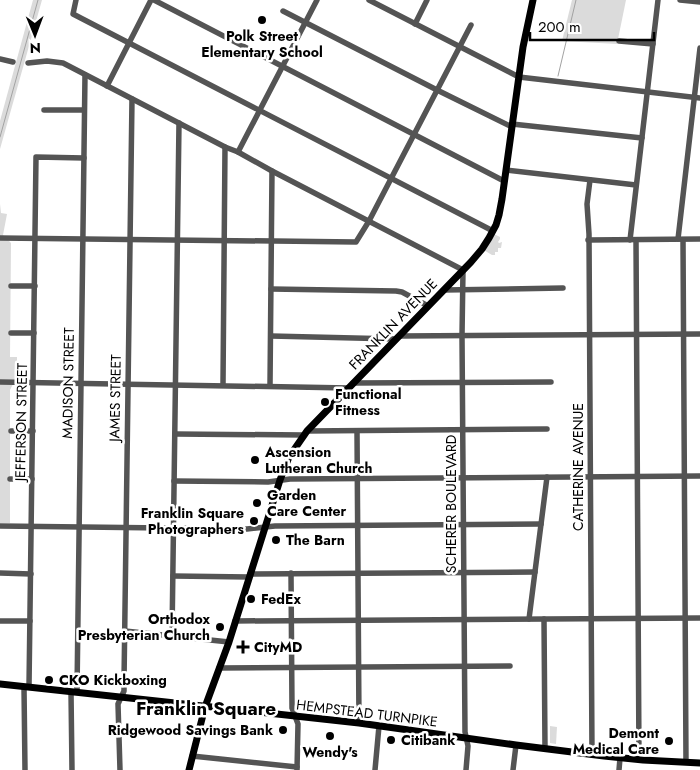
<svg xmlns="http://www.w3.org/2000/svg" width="700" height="770" font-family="Jost,sans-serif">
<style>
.green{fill:#dbdbdb}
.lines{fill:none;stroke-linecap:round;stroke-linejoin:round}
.stream{stroke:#a2a2a2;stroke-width:1}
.minor{stroke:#545454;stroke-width:5.5}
.major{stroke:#000;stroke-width:7}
.poi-dot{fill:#000;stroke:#fff;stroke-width:2}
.labels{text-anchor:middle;stroke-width:5;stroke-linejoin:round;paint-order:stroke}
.poi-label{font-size:14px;font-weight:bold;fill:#000;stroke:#fff;text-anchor:start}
.street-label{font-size:14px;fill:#000;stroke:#fff}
.district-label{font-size:19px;font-weight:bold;fill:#000;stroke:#fff}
</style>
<rect width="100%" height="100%" fill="#fff"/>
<g class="green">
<polygon points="33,0 42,0 0,149 0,121"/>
<polygon points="572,0 626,0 617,44 562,41"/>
<polygon points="0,204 1,213 7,214 3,235 11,243 10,357 17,357 17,376 10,390 10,523 0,523"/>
<polygon points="492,233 500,237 500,239 498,242 499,243 502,242 501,248 498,248 498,252 495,252 495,255 492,255 482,249"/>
<polygon points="550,726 557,727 556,744 550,743"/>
</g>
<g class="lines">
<g class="stream">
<polyline points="558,76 576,0"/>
<polyline points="0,137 38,0"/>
</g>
<g class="minor">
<polyline points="76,0 73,14 493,231"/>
<polyline points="154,0 504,181"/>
<polyline points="369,0 519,77 700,98"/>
<polyline points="680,0 700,2"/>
<polyline points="283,11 437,90 512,127"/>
<polyline points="415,24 427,0"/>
<polyline points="619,41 653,44"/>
<polyline points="0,59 13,62"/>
<polyline points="28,63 47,61 63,63 225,147 238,152 272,171 463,270 462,336 465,732 468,746 466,770"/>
<polyline points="107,86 151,0"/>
<polyline points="44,110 84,110"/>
<polyline points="512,124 642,138"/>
<polyline points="238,152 317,0"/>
<polyline points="506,170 636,185"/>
<polyline points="590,180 587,204 589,234 592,755"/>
<polyline points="0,238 356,242 369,221 471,25"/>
<polyline points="678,239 700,48"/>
<polyline points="588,240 700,239"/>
<polyline points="630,240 658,0"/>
<polyline points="636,240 639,760"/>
<polyline points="683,240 686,762"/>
<polyline points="11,286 35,286"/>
<polyline points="271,289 396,291 402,292 428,306"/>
<polyline points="444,290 563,288"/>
<polyline points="11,333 34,333"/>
<polyline points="271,336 396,339"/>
<polyline points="400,336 700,334"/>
<polyline points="0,382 349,388"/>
<polyline points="353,383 551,382"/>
<polyline points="223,385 225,147"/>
<polyline points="270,386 272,171"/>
<polyline points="11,431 33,431"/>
<polyline points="307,431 547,429"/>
<polyline points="357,431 359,723"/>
<polyline points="175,434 304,435"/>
<polyline points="10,479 32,479"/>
<polyline points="174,481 268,482 290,479 700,476"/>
<polyline points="0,526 247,529 275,526 541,524"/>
<polyline points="0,573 31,574"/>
<polyline points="291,573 292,708 298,724 297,770"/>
<polyline points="250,574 535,572"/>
<polyline points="173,576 249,577"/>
<polyline points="529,619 547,477"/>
<polyline points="544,619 545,749"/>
<polyline points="0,621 30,621"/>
<polyline points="235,621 700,618"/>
<polyline points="125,631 229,642"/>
<polyline points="172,636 179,123"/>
<polyline points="219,668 510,666"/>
<polyline points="24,687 25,770"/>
<polyline points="29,687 36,157 84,158"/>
<polyline points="71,692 72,770"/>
<polyline points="77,692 85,75"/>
<polyline points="192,756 297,767"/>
<polyline points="120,770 118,704 124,691 124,681 132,99"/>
<polyline points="375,770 379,726"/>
<polyline points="513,770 516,745"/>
<polyline points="619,770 620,758"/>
</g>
<g class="major">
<polyline points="0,684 359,723 516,745 604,756 643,760 700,763"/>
<polyline points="189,770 205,707 229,642 280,480 289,457 307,431 471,262 482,249 489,238 496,225 499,215 502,199 523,47 533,0"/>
</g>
</g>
<g class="poi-dot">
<circle cx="262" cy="20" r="5"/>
<circle cx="325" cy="402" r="5"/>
<circle cx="255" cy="460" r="5"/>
<circle cx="257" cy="503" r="5"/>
<circle cx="254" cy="521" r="5"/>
<circle cx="276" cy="540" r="5"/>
<circle cx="251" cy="599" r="5"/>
<circle cx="220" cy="627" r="5"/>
<path d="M240.5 639.5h5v5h5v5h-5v5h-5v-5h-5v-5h5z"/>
<circle cx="49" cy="680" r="5"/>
<circle cx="283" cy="730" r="5"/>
<circle cx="330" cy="736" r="5"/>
<circle cx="391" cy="740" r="5"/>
<circle cx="669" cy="741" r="5"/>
</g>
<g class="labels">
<g class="poi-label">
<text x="262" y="41" text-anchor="middle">Polk Street<tspan x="262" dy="16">Elementary School</tspan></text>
<text x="335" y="399">Functional<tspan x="335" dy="16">Fitness</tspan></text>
<text x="265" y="457">Ascension<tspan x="265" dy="16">Lutheran Church</tspan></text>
<text x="267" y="500">Garden<tspan x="267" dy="16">Care Center</tspan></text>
<text x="244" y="518" text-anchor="end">Franklin Square<tspan x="244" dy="16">Photographers</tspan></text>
<text x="286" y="545">The Barn</text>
<text x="261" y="604">FedEx</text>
<text x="210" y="624" text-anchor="end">Orthodox<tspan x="210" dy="16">Presbyterian Church</tspan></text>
<text x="254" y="652">CityMD</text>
<text x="59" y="685">CKO Kickboxing</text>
<text x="273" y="735" text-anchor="end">Ridgewood Savings Bank</text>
<text x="659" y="738" text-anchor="end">Demont<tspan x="659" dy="16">Medical Care</tspan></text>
<text x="401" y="745">Citibank</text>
<text x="330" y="757" text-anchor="middle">Wendy's</text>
</g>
<g class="street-label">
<text transform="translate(393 324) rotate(-46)" y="5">FRANKLIN AVENUE</text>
<text transform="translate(68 383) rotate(-89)" y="5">MADISON STREET</text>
<text transform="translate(115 398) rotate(-89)" y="5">JAMES STREET</text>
<text transform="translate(21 422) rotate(-89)" y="5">JEFFERSON STREET</text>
<text transform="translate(578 467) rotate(-90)" y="5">CATHERINE AVENUE</text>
<text transform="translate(451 504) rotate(-90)" y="5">SCHERER BOULEVARD</text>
<text transform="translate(367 713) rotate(7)" y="5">HEMPSTEAD TURNPIKE</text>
</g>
<g class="district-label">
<text x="206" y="715">Franklin Square</text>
</g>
</g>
<g transform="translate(35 35) rotate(179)" stroke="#ffffff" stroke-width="4" paint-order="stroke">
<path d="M0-4L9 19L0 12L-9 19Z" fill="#000000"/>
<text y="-8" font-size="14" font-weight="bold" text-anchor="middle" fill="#000000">N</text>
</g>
<path d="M530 32v8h124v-8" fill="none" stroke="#000000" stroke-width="2.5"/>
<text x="538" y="32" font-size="15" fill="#000000" stroke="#ffffff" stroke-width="4" paint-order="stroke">200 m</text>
</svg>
